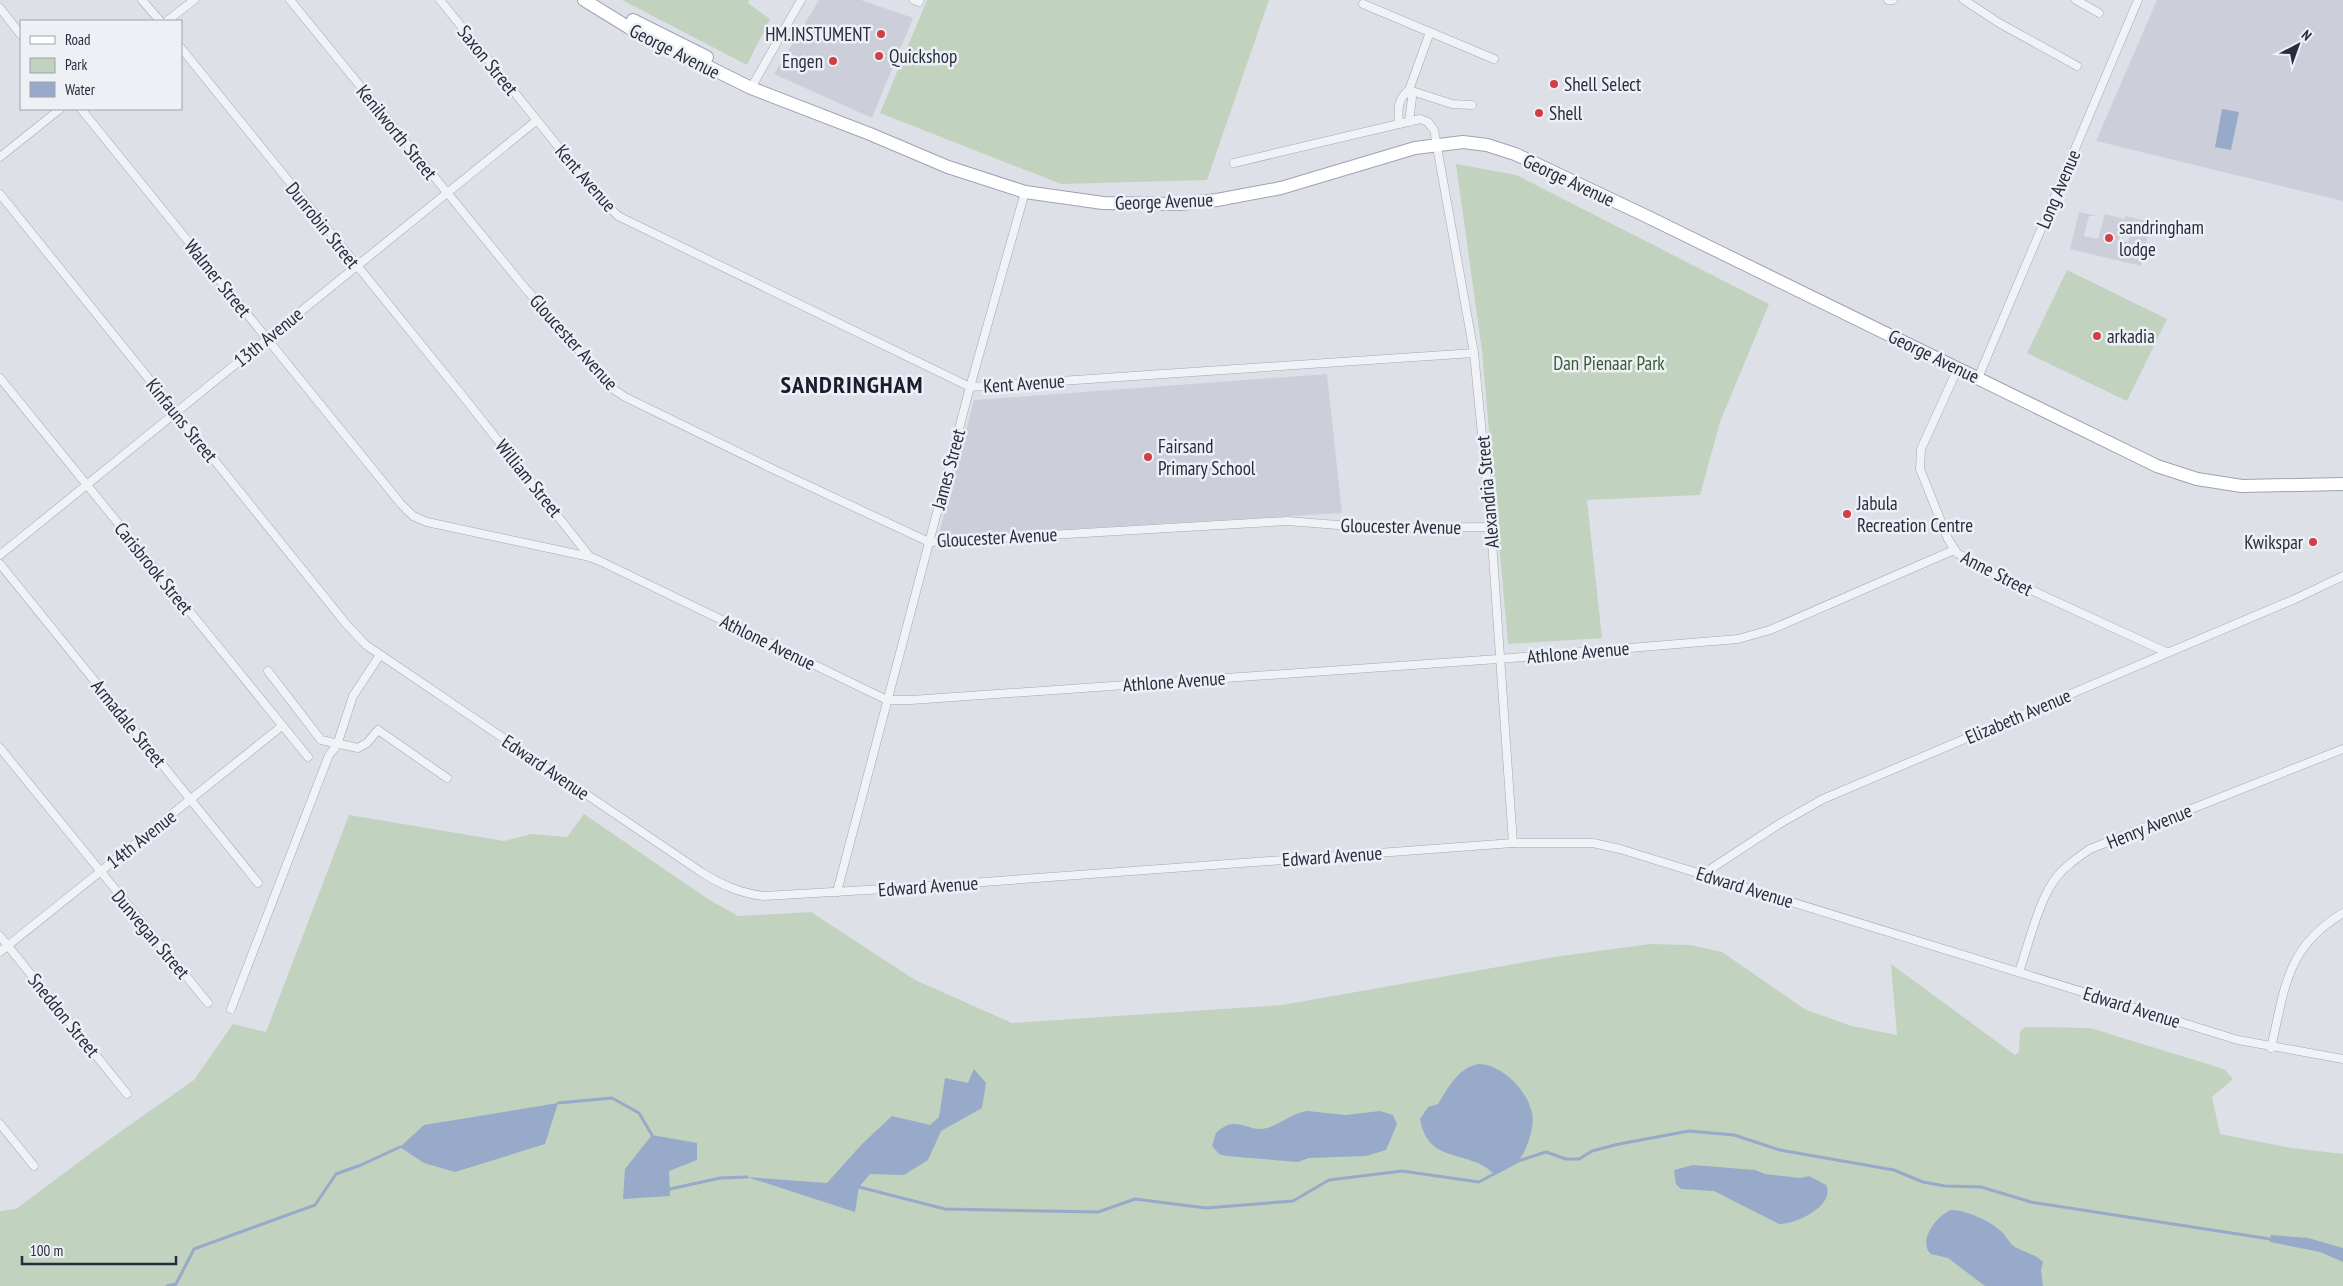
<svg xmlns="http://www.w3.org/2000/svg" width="2343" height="1286" font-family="'PT Sans Narrow',sans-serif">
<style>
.built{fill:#cccfda}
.green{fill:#c1d2bf}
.water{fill:#97aac9}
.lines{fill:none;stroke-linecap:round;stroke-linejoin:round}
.stream{stroke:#97aac9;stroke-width:3}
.street-casing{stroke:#a3a7b2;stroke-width:9}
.primary-casing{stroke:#9da3b4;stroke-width:14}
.street{stroke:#f0f2f6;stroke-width:8}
.primary{stroke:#fff;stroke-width:12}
.poi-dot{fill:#d03f45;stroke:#edf0f5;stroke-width:2}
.labels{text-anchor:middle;stroke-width:5;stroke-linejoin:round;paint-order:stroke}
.poi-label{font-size:19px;fill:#272d3f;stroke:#edf0f5;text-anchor:start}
.street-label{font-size:19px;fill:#272d3f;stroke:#edf0f5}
.park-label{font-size:19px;fill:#375b34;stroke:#edf0f5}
.district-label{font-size:24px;font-weight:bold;letter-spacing:1px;fill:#191e2f;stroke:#edf0f5}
</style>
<rect width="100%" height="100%" fill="#dee0e8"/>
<g class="built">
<polygon points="819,0 861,0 913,18 872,118 774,74"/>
<polygon points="2157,0 2343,0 2343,201 2096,141"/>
<polygon points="2079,212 2097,216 2089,216 2084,236 2098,239 2105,214 2124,219 2119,240 2128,242 2130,234 2122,231 2125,216 2151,222 2141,266 2070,249"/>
<polygon points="1327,374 1342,513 938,537 974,400"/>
</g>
<g class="green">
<polygon points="622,0 749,0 748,3 770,19 747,65"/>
<polygon points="927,0 1269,0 1207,180 1061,184 880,113"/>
<polygon points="1456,164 1516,175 1769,304 1720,422 1700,495 1587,500 1602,638 1508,644 1482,351"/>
<polygon points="2067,270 2167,319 2127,401 2027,353"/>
<polygon points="584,814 708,899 738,916 811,912 915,980 1012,1023 1282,1005 1554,957 1650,944 1690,945 1722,952 1806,1010 1852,1026 1897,1035 1891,964 2015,1055 2019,1052 2020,1032 2025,1027 2090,1028 2224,1069 2233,1079 2212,1097 2220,1134 2292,1148 2343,1154 2343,1286 0,1286 0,1211 16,1209 110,1139 194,1080 233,1024 266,1032 349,815 504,841 532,834 567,837"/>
</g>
<g class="water">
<polygon points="2222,109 2239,112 2231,150 2215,147"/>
<path d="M1478,1064C1502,1064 1527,1090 1532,1113C1535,1126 1527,1151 1518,1161C1513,1167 1502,1171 1495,1175C1470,1148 1428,1166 1420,1119L1428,1107L1438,1104C1448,1088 1458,1068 1478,1064Z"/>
<polygon points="974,1069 986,1083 982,1108 941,1131 928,1160 904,1175 870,1174 859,1187 855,1212 747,1177 827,1183 862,1144 892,1116 930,1125 939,1117 945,1078 968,1083"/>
<polygon points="558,1103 545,1144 455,1172 424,1163 400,1147 424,1125"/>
<path d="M1307,1111L1346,1115L1380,1111L1393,1115L1397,1124L1386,1150L1366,1156L1309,1158L1298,1162L1226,1156L1219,1154L1212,1146L1216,1133C1236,1113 1247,1133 1267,1128C1281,1124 1292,1113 1307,1111Z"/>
<polygon points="652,1135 697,1143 697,1160 669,1171 670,1196 623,1199 625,1169"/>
<path d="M1693,1165L1755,1170L1765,1174L1800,1178L1809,1176L1826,1185C1836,1206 1794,1225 1779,1224L1714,1191L1681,1189L1676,1184L1674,1170Z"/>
<path d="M1951,1210C1966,1210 1991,1221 2002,1232C2007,1237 2009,1243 2015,1247C2025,1253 2034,1253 2043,1262L2041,1270L2043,1286H1985L1948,1258L1931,1254C1917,1241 1937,1215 1951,1210Z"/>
<polygon points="2271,1235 2308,1238 2343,1248 2343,1262 2320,1252 2270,1242"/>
</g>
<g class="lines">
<g class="stream">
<polyline points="558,1103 612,1098 639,1113 652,1135"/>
<polyline points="859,1187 945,1209 1098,1212 1135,1199 1206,1208 1293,1201 1329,1180 1402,1171 1479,1182 1518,1161 1546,1152 1566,1159 1579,1159 1592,1151 1619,1144 1689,1131 1734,1135 1780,1150 1894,1170 1923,1182 1945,1186 1981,1187 2031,1202 2270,1239"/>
<polyline points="670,1189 720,1178 747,1177"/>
<polyline points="167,1286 176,1284 194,1249 315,1205 336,1174 361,1165 400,1147"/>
</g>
<g class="street-casing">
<g id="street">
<polyline points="142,0 160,21"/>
<polyline points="290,0 525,288 613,389 625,397 777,471 929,542 1287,521 1376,528 1491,527"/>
<polyline points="440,0 598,196 618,216 970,387 1474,353"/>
<polyline points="914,0 919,2"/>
<polyline points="1888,0 1893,0"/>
<polyline points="1964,0 1999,23 2077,66"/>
<polyline points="2076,0 2099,13"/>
<polyline points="1363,4 1494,59"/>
<polyline points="0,8 21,35"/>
<polyline points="167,21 194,0"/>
<polyline points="181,48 466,400 590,557"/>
<polyline points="751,88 801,0"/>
<polyline points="1409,90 1452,104 1472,105"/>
<polyline points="81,109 401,504 413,516 427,522 590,557 602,562 887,700 911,700 1498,659 1738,639 1770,630 1954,550"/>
<polyline points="1409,122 1412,98 1409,90"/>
<path d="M1399,124C1398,110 1397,99 1409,90L1430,32"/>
<polyline points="0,157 60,109"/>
<polyline points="1234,163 1420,119 1428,122 1434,130 1474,353 1491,527 1513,843"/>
<path d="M0,194L347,625L366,645L701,872C722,885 739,893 764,896L902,888L1513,843H1593L1620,849L2238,1040L2343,1059"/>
<polyline points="1958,368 1921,449 1920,469 1948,539 1957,553 1983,568 2166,652"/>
<polyline points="0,378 308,757"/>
<polyline points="1978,378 2138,0"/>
<polyline points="0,555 536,121"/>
<polyline points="0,564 258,883"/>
<polyline points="268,671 321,740 358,748 367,743 378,730 447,778"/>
<polyline points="0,748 208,1003"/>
<polyline points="1703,874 1779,824 1823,799 2295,599 2343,576"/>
<polyline points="837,892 970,387 1025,192"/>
<polyline points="0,936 127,1094"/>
<polyline points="0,952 282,726"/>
<path d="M2019,972C2028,946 2038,904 2053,882C2062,868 2077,858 2090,849L2343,749"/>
<polyline points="231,1009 329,755 337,745 353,696 380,655"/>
<path d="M2271,1048C2285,988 2286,947 2343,913"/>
<polyline points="0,1124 34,1166"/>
</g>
</g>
<g class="primary-casing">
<g id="primary">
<polyline points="584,0 628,27 751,88 870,134 948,167 1025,192 1103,203 1180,204 1217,200 1281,188 1415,148 1463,142 1487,145 1515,154 1646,216 2157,466 2197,479 2242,486 2343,484"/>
<polyline points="633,20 707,57"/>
</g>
</g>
<use href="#street" class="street"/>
<use href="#primary" class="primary"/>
</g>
<g class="poi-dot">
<circle cx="881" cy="34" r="5"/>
<circle cx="879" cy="56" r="5"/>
<circle cx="833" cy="61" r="5"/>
<circle cx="1554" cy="84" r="5"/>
<circle cx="1539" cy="113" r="5"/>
<circle cx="2109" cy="238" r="5"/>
<circle cx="2097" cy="336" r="5"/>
<circle cx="1148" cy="457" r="5"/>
<circle cx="1847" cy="514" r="5"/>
<circle cx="2313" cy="542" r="5"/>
</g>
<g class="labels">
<g class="poi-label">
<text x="871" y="41" text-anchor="end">HM.INSTUMENT</text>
<text x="889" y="63">Quickshop</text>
<text x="823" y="68" text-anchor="end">Engen</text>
<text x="1564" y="91">Shell Select</text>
<text x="1549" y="120">Shell</text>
<text x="2119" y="234">sandringham<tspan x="2119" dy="22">lodge</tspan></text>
<text x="2107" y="343">arkadia</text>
<text x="1158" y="453">Fairsand<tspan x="1158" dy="22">Primary School</tspan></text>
<text x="1857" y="510">Jabula<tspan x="1857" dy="22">Recreation Centre</tspan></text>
<text x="2303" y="549" text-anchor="end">Kwikspar</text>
</g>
<g class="street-label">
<text transform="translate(675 51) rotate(27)" y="7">George Avenue</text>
<text transform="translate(488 60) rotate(51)" y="7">Saxon Street</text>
<text transform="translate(397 132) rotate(51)" y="7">Kenilworth Street</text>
<text transform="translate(586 178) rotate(49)" y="7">Kent Avenue</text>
<text transform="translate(1569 180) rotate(25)" y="7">George Avenue</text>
<text transform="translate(2058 189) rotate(-67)" y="7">Long Avenue</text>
<text transform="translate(1164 201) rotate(-2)" y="7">George Avenue</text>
<text transform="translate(323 225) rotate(51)" y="7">Dunrobin Street</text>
<text transform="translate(218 278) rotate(51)" y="7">Walmer Street</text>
<text transform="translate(268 337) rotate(-39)" y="7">13th Avenue</text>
<text transform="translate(574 342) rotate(48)" y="7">Gloucester Avenue</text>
<text transform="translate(1934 356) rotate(26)" y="7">George Avenue</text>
<text transform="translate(1024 383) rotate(-4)" y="7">Kent Avenue</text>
<text transform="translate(182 420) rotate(51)" y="7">Kinfauns Street</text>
<text transform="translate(948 469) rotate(-75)" y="7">James Street</text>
<text transform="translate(529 478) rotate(51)" y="7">William Street</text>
<text transform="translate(1487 492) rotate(-95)" y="7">Alexandria Street</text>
<text transform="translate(1401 526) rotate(1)" y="7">Gloucester Avenue</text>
<text transform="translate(997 537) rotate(-3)" y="7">Gloucester Avenue</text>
<text transform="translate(154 568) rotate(51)" y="7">Carisbrook Street</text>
<text transform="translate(1997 573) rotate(27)" y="7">Anne Street</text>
<text transform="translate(768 642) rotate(26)" y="7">Athlone Avenue</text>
<text transform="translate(1578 652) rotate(-5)" y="7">Athlone Avenue</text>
<text transform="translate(1174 681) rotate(-4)" y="7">Athlone Avenue</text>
<text transform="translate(2018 716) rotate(-23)" y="7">Elizabeth Avenue</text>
<text transform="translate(129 723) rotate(51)" y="7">Armadale Street</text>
<text transform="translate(546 767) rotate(34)" y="7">Edward Avenue</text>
<text transform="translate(2149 826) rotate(-22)" y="7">Henry Avenue</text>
<text transform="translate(141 839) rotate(-38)" y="7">14th Avenue</text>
<text transform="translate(1332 856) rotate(-4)" y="7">Edward Avenue</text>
<text transform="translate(928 886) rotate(-4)" y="7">Edward Avenue</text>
<text transform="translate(1745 887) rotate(17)" y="7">Edward Avenue</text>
<text transform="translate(151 934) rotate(50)" y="7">Dunvegan Street</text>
<text transform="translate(2132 1007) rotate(17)" y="7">Edward Avenue</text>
<text transform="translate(64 1015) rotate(51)" y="7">Sneddon Street</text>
</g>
<g class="park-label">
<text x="1609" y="370">Dan Pienaar Park</text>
</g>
<g class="district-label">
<text x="852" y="393">SANDRINGHAM</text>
</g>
</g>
<rect x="20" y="20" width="162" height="90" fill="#edf0f5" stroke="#9ea2ac"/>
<rect x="30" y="36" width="25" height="8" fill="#ffffff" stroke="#9ea2ac"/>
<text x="65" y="45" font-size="15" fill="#272d3f">Road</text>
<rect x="30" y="58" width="25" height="15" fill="#c1d2bf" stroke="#9ea2ac"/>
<text x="65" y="70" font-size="15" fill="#272d3f">Park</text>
<rect x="30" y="82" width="25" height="15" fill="#97aac9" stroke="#9ea2ac"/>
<text x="65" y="95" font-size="15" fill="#272d3f">Water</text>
<g transform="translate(2298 45) rotate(41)" stroke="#edf0f5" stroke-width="4" paint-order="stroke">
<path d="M0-4L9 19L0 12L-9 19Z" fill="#272d3f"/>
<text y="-8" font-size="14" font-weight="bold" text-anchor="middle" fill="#272d3f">N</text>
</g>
<path d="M22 1256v8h154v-8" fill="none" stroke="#272d3f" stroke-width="2.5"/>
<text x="30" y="1256" font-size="15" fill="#272d3f" stroke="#edf0f5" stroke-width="4" paint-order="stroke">100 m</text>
</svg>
